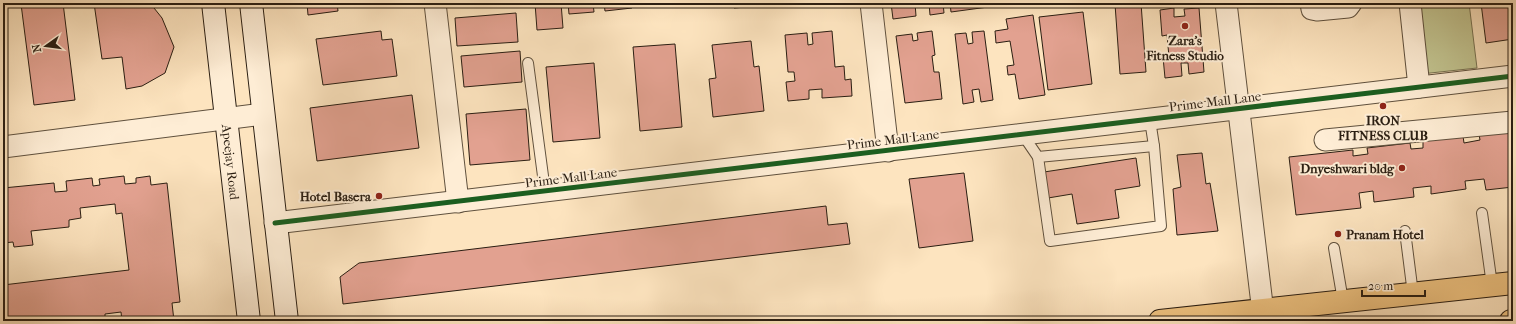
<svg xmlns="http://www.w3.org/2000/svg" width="1516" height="324" font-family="'IM FELL French Canon',serif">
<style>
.green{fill:#c2c490;stroke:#767151}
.building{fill:#e2a190;stroke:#2a1e12}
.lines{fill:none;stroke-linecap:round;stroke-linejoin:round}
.service-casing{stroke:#5f503d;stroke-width:12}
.minor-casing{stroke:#5f503d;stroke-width:23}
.secondary-casing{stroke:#2a1e12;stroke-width:24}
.primary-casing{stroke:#2a1e12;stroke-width:24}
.service{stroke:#feedd5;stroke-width:10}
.minor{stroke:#feedd5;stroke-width:21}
.secondary{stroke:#feedd5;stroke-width:22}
.primary{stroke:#eec280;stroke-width:22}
.cycleway-casing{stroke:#feedd5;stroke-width:8}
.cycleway{stroke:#1b5e20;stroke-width:5}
.poi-dot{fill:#8f2418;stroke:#feedd5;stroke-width:1.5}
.labels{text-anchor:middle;stroke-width:4;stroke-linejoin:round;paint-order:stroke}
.poi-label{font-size:13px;font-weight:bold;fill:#2a1e12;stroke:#feedd5}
.street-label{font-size:13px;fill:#2a1e12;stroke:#feedd5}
</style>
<rect width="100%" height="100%" fill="#fde4bf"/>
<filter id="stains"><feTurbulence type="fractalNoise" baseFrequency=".005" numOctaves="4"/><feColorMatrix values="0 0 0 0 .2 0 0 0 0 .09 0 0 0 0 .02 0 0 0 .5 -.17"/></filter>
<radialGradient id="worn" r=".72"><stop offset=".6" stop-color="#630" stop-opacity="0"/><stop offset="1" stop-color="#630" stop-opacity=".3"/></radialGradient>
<polygon class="green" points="1413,3 1469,3 1477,68 1421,74"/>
<g class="building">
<polygon points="26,3 63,3 75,100 34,105 21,4"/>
<polygon points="94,3 150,3 162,18 174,47 165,73 142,86 126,89 122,57 102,59"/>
<polygon points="307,3 337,3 338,11 308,15"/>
<polygon points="535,3 561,3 563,28 537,30"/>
<polygon points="568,3 593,3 594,12 569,14"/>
<polygon points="604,3 631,3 632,8 605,11"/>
<polygon points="734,3 760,3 760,6 734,8"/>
<polygon points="891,3 915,3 916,16 893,19"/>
<polygon points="929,3 943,3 944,13 930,15"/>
<polygon points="950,3 1003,3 1003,5 951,12"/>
<polygon points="1141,3 1146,72 1120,74 1115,4"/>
<polygon points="1481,3 1510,3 1513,39 1486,43"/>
<polygon points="1174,8 1174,17 1185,16 1184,9 1199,8 1204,72 1189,74 1188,63 1181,63 1182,76 1165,78 1163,57 1169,57 1167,35 1162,36 1160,10"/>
<polygon points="1083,12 1092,84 1048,90 1039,17"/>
<polygon points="516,13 518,42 457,46 455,18"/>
<polygon points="1033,15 1045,95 1019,99 1015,74 1008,75 1007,66 1014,65 1010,41 996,43 995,31 1008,29 1006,19"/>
<polygon points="381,31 382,40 392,39 397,76 323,85 316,39"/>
<polygon points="832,31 835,67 844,66 845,80 851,79 852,96 822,98 822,89 809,90 809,99 788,101 786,82 795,81 794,72 788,72 785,35 807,33 808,45 813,44 812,33"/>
<polygon points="932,31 935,55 932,56 934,72 939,72 942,99 905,103 896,36 912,34 913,41 918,40 917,33"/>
<polygon points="984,31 993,100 981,102 979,89 972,90 974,102 963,104 955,34 966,33 968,44 973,43 972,32"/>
<polygon points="751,41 754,67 759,66 764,111 713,117 709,79 716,78 712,45"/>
<polygon points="675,44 682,127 640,131 633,47"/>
<polygon points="520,51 522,82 464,87 461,56"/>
<polygon points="594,63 600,138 553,142 546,67"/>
<polygon points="412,95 419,148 317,161 310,108"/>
<polygon points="526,109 530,160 470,165 466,114"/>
<polygon points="1513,130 1513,187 1486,190 1484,179 1465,181 1466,189 1431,194 1431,186 1413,188 1414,197 1374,202 1373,191 1359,193 1361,208 1296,215 1289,157 1353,150 1353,156 1368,154 1367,148 1410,143 1411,149 1423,148 1423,141 1463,136 1464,143 1480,140 1479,134"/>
<polygon points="1202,153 1206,184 1210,183 1218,231 1177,235 1173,189 1181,187 1177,155"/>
<polygon points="1136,158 1140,186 1115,190 1119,218 1077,224 1072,194 1048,198 1044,172"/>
<polygon points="964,173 973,241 919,248 909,179"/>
<polygon points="124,176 125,184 136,183 136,178 150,176 151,185 167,183 180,302 172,303 174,321 122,321 121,312 105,314 105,321 3,321 3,285 129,270 122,213 116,214 115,204 80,208 81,218 69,220 69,227 31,231 33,245 14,247 13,242 3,243 3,188 54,183 55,192 67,191 66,181 92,178 93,186 100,185 99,179"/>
<polygon points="826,206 828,225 847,223 850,244 343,304 340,277 359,263"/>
</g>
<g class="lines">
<g class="service-casing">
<g id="service">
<polyline points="528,63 545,191"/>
<polyline points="1023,135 1038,157 1154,146"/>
<polyline points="1038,157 1050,241 1161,226 1154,146 1150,120"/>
<polyline points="1482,213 1492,285"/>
<polyline points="1405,231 1413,294"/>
<polyline points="1334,248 1343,301"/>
</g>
</g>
<g class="minor-casing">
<g id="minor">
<polyline points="435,3 458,202"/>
<polyline points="871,3 888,151"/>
<polyline points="1226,3 1264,321"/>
<polyline points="1311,3 1312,9 1317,10 1348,7 1351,3"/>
<polyline points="1410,3 1419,87"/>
<polyline points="1325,140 1513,122"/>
<polyline points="3,147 263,114"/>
<polyline points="275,223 1513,76"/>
</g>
</g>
<g class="secondary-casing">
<g id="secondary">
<path id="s1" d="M213,3L249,321"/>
<polyline points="251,3 287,321"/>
</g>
</g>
<g class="primary-casing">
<g id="primary">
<polyline points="1160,321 1513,283"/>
<polyline points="1511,321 1513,321"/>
</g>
</g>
<use href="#service" class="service"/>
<use href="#minor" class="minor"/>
<use href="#secondary" class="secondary"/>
<use href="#primary" class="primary"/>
<g class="cycleway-casing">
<polyline id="cycleway" points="275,223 1513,76"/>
</g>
<use href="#cycleway" class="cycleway"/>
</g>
<g class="poi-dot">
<circle cx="1185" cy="26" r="4"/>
<circle cx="1383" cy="106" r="4"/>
<circle cx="1402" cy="168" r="4"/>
<circle cx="379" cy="196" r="4"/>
<circle cx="1338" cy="234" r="4"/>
</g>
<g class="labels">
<g class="poi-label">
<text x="1185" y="45">Zara’s<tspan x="1185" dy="15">Fitness Studio</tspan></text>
<text x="1383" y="125">IRON<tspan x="1383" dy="15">FITNESS CLUB</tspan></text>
<text x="1394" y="173" text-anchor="end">Dnyeshwari bldg</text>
<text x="371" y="201" text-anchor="end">Hotel Basera</text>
<text x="1346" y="239" text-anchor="start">Pranam Hotel</text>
</g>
<g class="street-label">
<text transform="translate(1215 101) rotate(-7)" y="5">Prime Mall Lane</text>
<text transform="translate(893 139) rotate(-7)" y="5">Prime Mall Lane</text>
<text dy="5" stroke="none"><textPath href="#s1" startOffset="160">Apeejay Road</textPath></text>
<text transform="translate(571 177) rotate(-7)" y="5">Prime Mall Lane</text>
</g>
</g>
<rect width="1516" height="324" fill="none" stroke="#fde4bf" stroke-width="16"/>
<rect x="4" y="4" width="1508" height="316" fill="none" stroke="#2a1e12" stroke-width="2"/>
<rect x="8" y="8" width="1500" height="308" fill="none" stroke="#2a1e12"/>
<g transform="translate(46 46) rotate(256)" stroke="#feedd5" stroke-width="3" paint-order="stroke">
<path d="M0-3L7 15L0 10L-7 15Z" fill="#2a1e12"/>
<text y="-6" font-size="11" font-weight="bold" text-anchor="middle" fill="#2a1e12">N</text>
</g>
<path d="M1362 290v6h63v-6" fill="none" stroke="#2a1e12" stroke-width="2"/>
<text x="1368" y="290" font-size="12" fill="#2a1e12" stroke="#feedd5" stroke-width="3" paint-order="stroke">20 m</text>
<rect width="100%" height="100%" filter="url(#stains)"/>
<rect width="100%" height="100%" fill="url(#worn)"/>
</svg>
